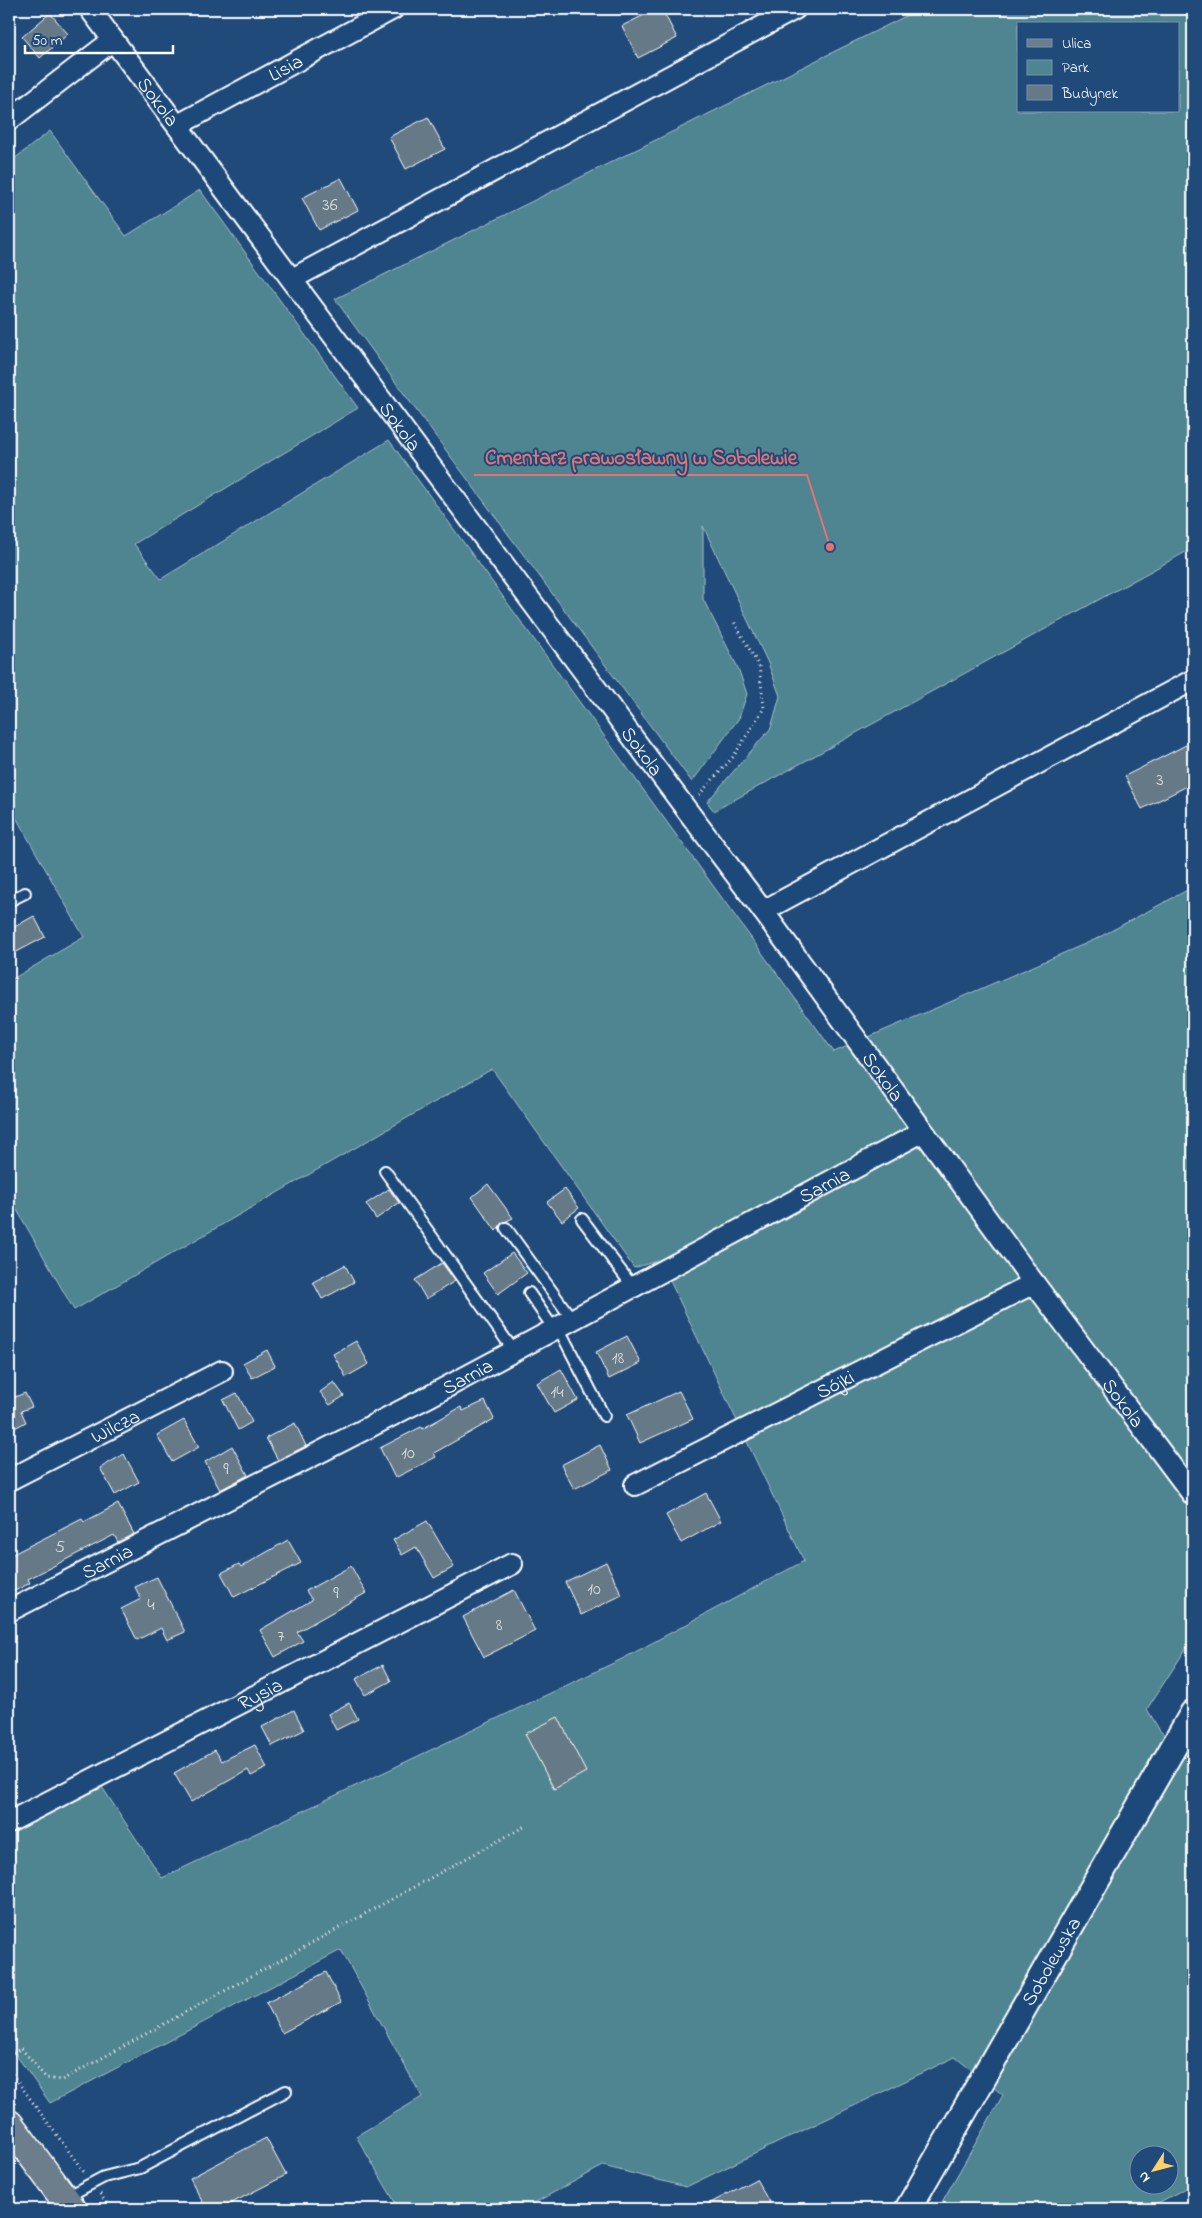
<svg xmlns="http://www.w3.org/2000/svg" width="1202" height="2218" font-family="'Indie Flower',sans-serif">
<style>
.green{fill:#4f8491;stroke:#a7c2c8;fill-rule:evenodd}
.building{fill:#667987;stroke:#fff}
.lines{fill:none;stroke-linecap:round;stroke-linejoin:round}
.service-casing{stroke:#fff;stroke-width:14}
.minor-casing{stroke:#fff;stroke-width:24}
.tertiary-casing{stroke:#fff;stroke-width:29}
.primary-casing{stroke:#fff;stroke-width:31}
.path{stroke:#fff;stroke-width:3;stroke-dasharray:1 4;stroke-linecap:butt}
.service{stroke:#1f4a7a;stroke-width:10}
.minor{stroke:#1f4a7a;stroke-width:20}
.tertiary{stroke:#1f4a7a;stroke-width:25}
.primary{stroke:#6c7d8b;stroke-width:28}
.labels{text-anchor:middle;stroke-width:4;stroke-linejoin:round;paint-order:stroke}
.number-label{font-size:18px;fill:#d9dee1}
.street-label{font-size:20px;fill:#fff;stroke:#1f4a7a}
.leader{fill:none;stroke:#e47373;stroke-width:2}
.callout-dot{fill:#e47373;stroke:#1f4a7a;stroke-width:2}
.callout-label{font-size:21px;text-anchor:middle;font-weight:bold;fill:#e47373;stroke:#1f4a7a;stroke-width:4;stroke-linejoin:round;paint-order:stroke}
</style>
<rect width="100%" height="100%" fill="#1f4a7a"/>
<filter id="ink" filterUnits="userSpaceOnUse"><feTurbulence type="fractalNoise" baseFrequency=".02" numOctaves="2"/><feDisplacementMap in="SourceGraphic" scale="10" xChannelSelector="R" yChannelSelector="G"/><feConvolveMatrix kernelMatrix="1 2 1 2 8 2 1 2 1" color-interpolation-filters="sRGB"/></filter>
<g filter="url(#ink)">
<g class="green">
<path d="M920,9H1193V548L714,811L707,802L771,728L780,696L768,663L703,526V599L738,668L747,694L739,718L692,782L382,364L335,299ZM1018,24H1178V111H1018Z"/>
<path d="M50,131L126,236L200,190L358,408L134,544L161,579L389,440L834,1052L1094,940L1193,887V1638L1147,1709L1160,1731L1193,1757V2184L1147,2209H938L1003,2095L955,2057L686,2187L603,2166L523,2209H399L356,2136L422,2097L341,1950L50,2103L9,2045V1834L102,1787L162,1878L624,1658L804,1561L660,1260L634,1268L492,1069L74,1310L9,1196V981L84,937L9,805V163ZM1140,2156H1170V2186H1140Z"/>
</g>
<g class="building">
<polygon points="656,9 662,9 677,38 638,58 622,26"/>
<polygon points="50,13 68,34 40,58 22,37"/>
<polygon points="428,117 445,149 406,169 389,137"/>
<polygon points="341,178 358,210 319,230 302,198"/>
<polygon points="1186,745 1193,758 1193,783 1142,809 1125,776"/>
<polygon points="34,916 45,937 9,956 9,930"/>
<polygon points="488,1184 513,1218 502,1223 496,1231 472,1197"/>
<polygon points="389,1189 399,1203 376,1219 366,1204"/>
<polygon points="565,1189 579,1208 562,1221 547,1202"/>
<polygon points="512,1253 527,1273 498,1294 483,1273"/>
<polygon points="442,1263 455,1281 426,1299 415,1280"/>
<polygon points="345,1265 354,1282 322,1299 313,1282"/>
<polygon points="627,1336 641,1363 609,1379 596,1352"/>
<polygon points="356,1341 369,1364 346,1377 333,1354"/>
<polygon points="267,1350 275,1366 252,1378 243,1363"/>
<polygon points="561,1369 578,1400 554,1413 537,1383"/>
<polygon points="334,1382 344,1396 330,1405 320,1392"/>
<polygon points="9,1385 15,1397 25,1393 32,1407 21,1411 26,1422 9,1431"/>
<polygon points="679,1391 693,1419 640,1443 627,1415"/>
<polygon points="237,1393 252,1422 238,1430 223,1400"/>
<polygon points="485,1401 494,1419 434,1453 436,1457 395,1478 380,1448 421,1427 422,1429 461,1407 463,1411"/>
<polygon points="184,1420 199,1447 172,1462 157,1435"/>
<polygon points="295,1423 306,1446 278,1460 266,1438"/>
<polygon points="600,1445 612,1470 574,1489 561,1465"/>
<polygon points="232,1446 248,1475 220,1490 205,1462"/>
<polygon points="124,1454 139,1482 115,1495 100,1468"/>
<polygon points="706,1493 721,1521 681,1543 666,1515"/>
<polygon points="118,1504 134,1534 118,1542 114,1535 28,1579 30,1583 9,1594 9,1556 82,1519 84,1522"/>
<polygon points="427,1521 454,1567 434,1578 416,1547 402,1555 393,1540"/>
<polygon points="288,1540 301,1563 234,1597 221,1573 239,1564 241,1567"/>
<polygon points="606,1562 622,1595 581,1615 565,1582"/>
<polygon points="351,1566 366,1593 297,1632 303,1641 275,1657 260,1630 312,1600 306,1591"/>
<polygon points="157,1577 185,1632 167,1640 161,1628 137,1640 121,1609 141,1599 135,1587"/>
<polygon points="514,1590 535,1631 484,1657 463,1617"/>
<polygon points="383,1665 391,1681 365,1695 356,1679"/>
<polygon points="349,1703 358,1719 336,1730 328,1714"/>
<polygon points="294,1710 304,1730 272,1746 262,1727"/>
<polygon points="558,1717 586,1772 554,1789 525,1734"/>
<polygon points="255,1745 267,1768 251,1776 248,1770 191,1802 174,1773 215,1750 222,1761"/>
<polygon points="326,1972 341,2002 282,2033 266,2003"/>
<polygon points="266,2138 286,2175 220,2209 206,2209 190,2178"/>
<polygon points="756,2179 773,2209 699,2209"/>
</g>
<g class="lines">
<g class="service-casing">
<g id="service">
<polyline points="9,901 25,893"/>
<polyline points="385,1171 514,1351"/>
<polyline points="582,1219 633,1287"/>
<polyline points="506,1228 572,1319"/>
<polyline points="529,1293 554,1329"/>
<polyline points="558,1327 604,1416"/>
<polyline points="64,2198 104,2177 140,2168 286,2091"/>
</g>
</g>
<g class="minor-casing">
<g id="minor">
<path id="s1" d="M90,9L686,809L763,911L1034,1283L1193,1495"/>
<polyline points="9,120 113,40"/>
<path id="s2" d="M178,125L393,9"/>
<polyline points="292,279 795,9"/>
<polyline points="763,911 1193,680"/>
<path id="s3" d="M9,1480L222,1371"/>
<path id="s4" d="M635,1485L1034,1283"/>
<path id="s5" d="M9,1611L428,1397L922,1132"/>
<path id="s6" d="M9,1822L512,1564"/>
</g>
</g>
<g class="tertiary-casing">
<g id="tertiary">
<path id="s7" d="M908,2209L1193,1713"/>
</g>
</g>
<g class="primary-casing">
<polyline id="primary" points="9,2124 72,2209"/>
</g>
<g class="path">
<polyline points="699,795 733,757 764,708 759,666 734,622"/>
<polyline points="9,2056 21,2048 46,2078 62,2080 527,1825"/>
<polyline points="9,2070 84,2172"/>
<polyline points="100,2194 111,2209"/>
</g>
<use href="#service" class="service"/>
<use href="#minor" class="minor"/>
<use href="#tertiary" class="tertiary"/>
<use href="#primary" class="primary"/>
</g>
</g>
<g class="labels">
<g class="number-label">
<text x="330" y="210">36</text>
<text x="1160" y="785">3</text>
<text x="618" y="1363">18</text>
<text x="557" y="1397">14</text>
<text x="408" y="1458">10</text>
<text x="226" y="1474">9</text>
<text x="60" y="1552">5</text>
<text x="594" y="1594">10</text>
<text x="336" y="1598">9</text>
<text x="151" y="1610">4</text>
<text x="499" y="1630">8</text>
<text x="281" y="1641">7</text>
</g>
<g class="street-label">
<text dy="7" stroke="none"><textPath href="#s2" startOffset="122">Lisia</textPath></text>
<text dy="7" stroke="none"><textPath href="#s1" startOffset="115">Sokola</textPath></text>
<text dy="7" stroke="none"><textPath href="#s1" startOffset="520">Sokola</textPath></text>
<text dy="7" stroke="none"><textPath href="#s1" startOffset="925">Sokola</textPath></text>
<text dy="7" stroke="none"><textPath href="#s1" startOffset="1330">Sokola</textPath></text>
<text dy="7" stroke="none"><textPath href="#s5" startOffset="920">Sarnia</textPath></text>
<text dy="7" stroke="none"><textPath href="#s5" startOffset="515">Sarnia</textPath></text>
<text dy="7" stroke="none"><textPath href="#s4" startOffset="224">Sójki</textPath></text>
<text dy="7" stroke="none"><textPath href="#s1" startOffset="1735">Sokola</textPath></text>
<text dy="7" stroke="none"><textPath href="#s3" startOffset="119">Wilcza</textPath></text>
<text dy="7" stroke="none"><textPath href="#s5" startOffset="110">Sarnia</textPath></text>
<text dy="7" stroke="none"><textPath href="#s6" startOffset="282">Rysia</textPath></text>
<text dy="7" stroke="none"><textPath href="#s7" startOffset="286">Sobolewska</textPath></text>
</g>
</g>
<path class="leader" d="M830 547L807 475H474"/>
<circle class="callout-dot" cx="830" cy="547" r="5"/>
<g class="callout-label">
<text x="641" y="464">Cmentarz prawosławny w Sobolewie</text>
</g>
<rect width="1202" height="2218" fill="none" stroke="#1f4a7a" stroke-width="30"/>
<rect x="15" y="15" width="1172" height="2188" fill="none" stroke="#fff" stroke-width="2" filter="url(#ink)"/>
<rect x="1017" y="22" width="162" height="90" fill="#1f4a7a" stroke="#7992af"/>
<rect x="1027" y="39" width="25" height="8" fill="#6c7d8b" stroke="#7992af"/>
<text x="1062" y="48" font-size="15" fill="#ffffff">Ulica</text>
<rect x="1027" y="60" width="25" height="15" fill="#4f8491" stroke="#7992af"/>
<text x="1062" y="72" font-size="15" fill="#ffffff">Park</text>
<rect x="1027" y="85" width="25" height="15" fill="#667987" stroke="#7992af"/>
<text x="1062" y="98" font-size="15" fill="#ffffff">Budynek</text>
<g transform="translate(1154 2170) rotate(234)"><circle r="24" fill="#1f4a7a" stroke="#7992af"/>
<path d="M0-4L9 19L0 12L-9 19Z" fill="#ffd166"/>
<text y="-8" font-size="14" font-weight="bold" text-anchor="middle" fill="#ffffff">N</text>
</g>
<path d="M25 45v8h148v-8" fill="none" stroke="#ffffff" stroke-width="2.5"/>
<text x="32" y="45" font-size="15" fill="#ffffff" stroke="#1f4a7a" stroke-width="4" paint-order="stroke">50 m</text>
</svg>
